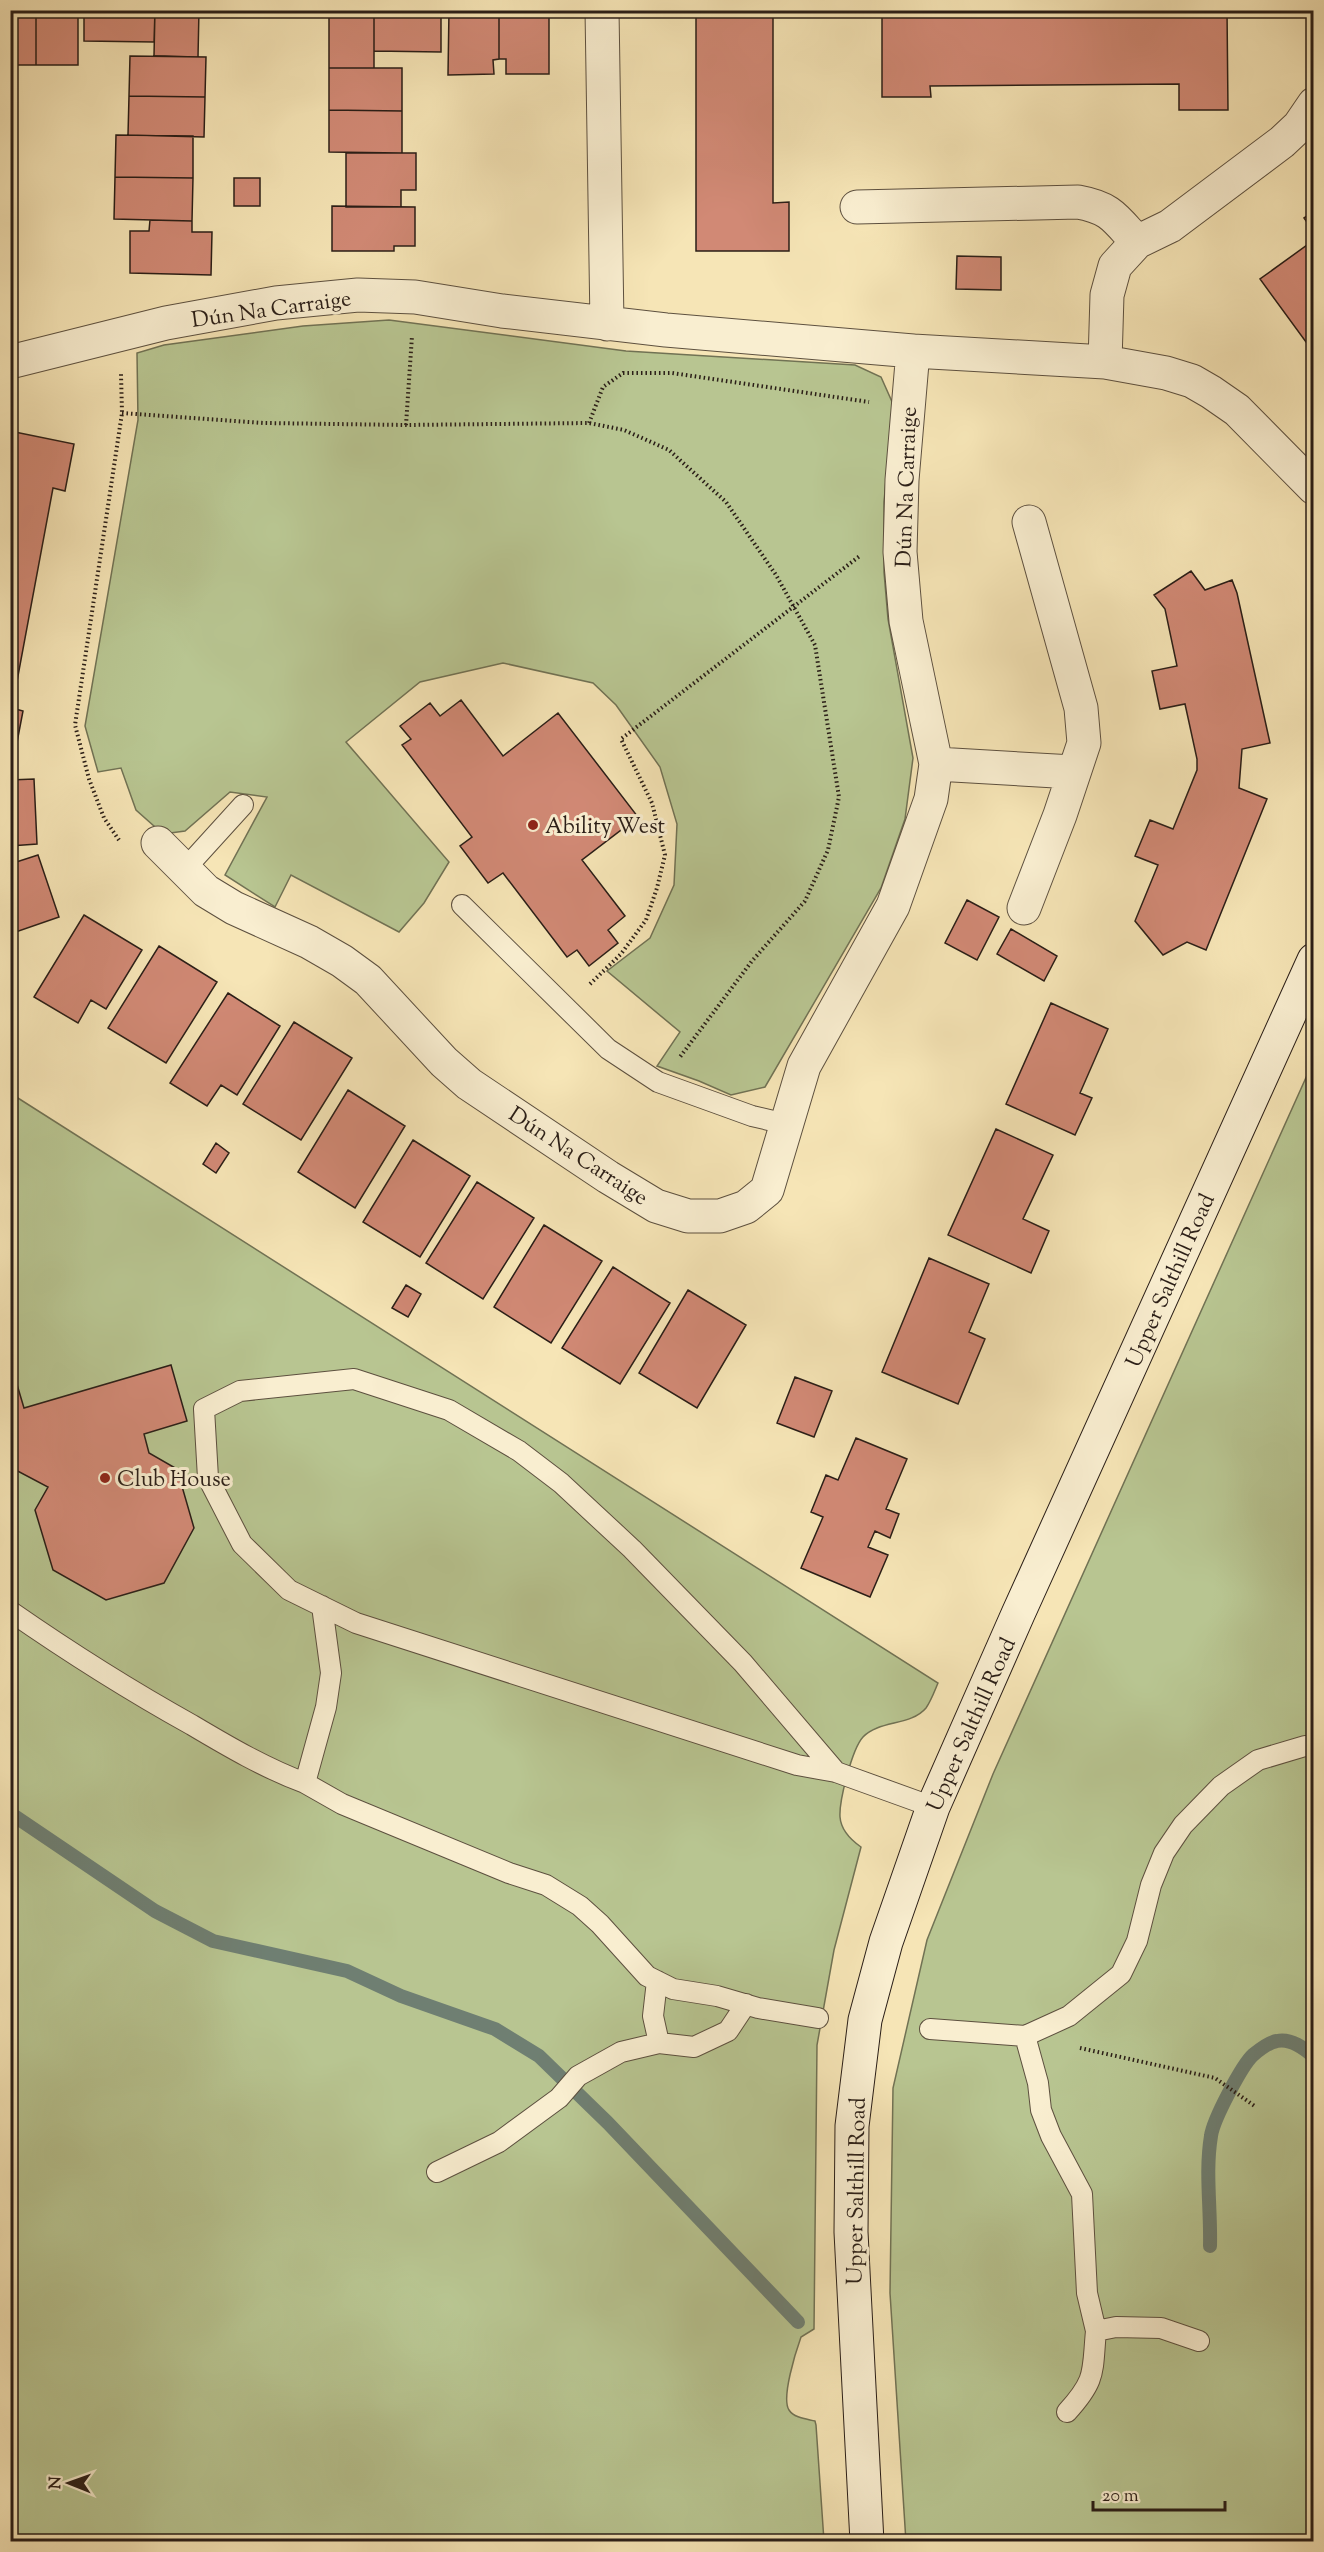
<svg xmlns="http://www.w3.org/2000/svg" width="1324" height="2552" viewBox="0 0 1324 2552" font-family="'Sorts Mill Goudy',serif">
	<rect width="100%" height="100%" fill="#f6e5b6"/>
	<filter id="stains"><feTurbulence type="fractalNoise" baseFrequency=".00333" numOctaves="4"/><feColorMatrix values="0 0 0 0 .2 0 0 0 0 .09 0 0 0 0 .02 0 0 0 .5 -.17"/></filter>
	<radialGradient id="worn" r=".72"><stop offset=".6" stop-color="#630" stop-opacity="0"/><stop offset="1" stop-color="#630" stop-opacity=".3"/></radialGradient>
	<!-- green -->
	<path fill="#b8c591" stroke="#717254" stroke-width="1.5" d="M389 320 626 351 855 365 881 377 893 404 884 502V572L888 619 913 758 905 819 881 888 765 1087 731 1095 699 1081 657 1066 680 1032 607 971 650 938 674 885 677 824 660 767 616 705 593 683 503 663 420 682 346 742 449 862 424 903 399 932 291 875 275 907 225 875 267 797 230 792 185 831 163 834 136 810 121 768 98 772 85 726 138 420 137 353 164 345 303 326Z
		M1313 1062V2541L906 2542 890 2293 893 2088 927 1940 993 1774Z
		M10 1093 938 1683C935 1690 931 1701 926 1708 911 1726 879 1720 863 1737 852 1749 839 1801 840 1817 841 1830 851 1840 861 1847L834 1950 817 2045 814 2329 801 2337C796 2351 781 2398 789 2410 794 2418 807 2419 815 2421L816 2425 824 2541H11Z"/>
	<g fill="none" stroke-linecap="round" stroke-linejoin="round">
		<!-- stream -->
		<path stroke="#6f7f72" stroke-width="14" d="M10 1813 155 1911 213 1941 347 1971 401 1996 495 2029 539 2056 608 2123 798 2322
			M1210 2246C1211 2209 1205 2172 1211 2136 1213 2120 1242 2065 1253 2055 1259 2050 1270 2042 1277 2041 1291 2038 1304 2048 1314 2057"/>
	</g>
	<!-- building -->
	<path fill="#d18975" stroke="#2a1e17" stroke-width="1.5" d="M10 10H36V65H10Z
		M36 10H78V65H36Z
		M84 10H155L154 42 84 41Z
		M155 10H199L198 57 154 56Z
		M329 10H374V68H329Z
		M374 10H441V52L374 51Z
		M449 10H499V59L493 60 494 74 448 75Z
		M499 10H549V74H506V59H499Z
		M696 10H773V203L789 202V251H696Z
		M882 10H1227L1228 110H1179V84L930 86 931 97H882Z
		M130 56 206 57 205 97 129 96Z
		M329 68H402V111L329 110Z
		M129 96 205 97 204 137 128 135Z
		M329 110 402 111V153L329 152Z
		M116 135 193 136V178L115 177Z
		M346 153H416V190H401V207H346Z
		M115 177 193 178 192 221 114 219Z
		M234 178H260V206H234Z
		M332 206 415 207V246H394V251H332Z
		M1314 211V232L1304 218Z
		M150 220 192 221V232H212L211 275 130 273V231H149Z
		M1314 240V336L1306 342 1260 279Z
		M957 256 1001 257V290L956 289Z
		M10 431 74 444 65 491 53 488 12 708 23 711 14 758 10 757Z
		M1191 571 1205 590 1232 580 1237 593 1270 743 1242 749 1239 788 1267 799 1206 950 1187 942 1163 955 1135 921 1158 865 1135 856 1150 820 1173 829 1197 770V759L1185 704 1160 709 1152 671 1177 666 1165 609 1154 595Z
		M461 700 503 756 558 713 638 817 582 860 625 916 608 930 618 943 589 966 577 950 567 957 503 873 488 883 460 846 472 837 402 745 411 739 400 726 430 703 440 716Z
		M34 779 37 844 10 846V780Z
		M38 855 59 917 10 934V864Z
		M967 900 999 917 977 960 945 943Z
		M84 915 142 950 106 1009 91 1000 78 1023 34 997Z
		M1011 929 1057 956 1044 981 997 954Z
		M159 946 217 982 166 1063 108 1028Z
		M228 993 280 1026 237 1095 221 1085 207 1106 170 1083Z
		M1051 1003 1108 1029 1080 1093 1092 1098 1075 1135 1006 1104Z
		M294 1022 352 1058 301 1140 243 1104Z
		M348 1090 405 1126 355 1208 298 1172Z
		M996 1129 1053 1155 1023 1219 1049 1231 1031 1273 948 1235Z
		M413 1140 470 1176 420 1257 363 1222Z
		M216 1143 229 1153 216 1173 203 1164Z
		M477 1182 534 1218 483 1299 426 1263Z
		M544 1225 602 1261 551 1343 494 1307Z
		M929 1258 989 1284 969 1332 985 1339 958 1404 882 1372Z
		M613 1267 670 1303 620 1384 562 1348Z
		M406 1285 421 1294 408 1317 392 1308Z
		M688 1290 746 1325 697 1408 639 1373Z
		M10 1361 24 1408 171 1365 187 1421 144 1434 149 1453 177 1469 194 1528 164 1583 106 1600 53 1570 35 1510 48 1487 10 1467Z
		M795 1377 832 1391 814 1437 777 1423Z
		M856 1438 907 1459 886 1509 899 1514 890 1538 875 1531 868 1547 888 1555 870 1597 801 1568 823 1517 811 1512 826 1475 838 1480Z"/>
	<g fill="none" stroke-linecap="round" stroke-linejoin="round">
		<!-- service casing -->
		<g stroke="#5d503f" stroke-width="22">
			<path id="service" d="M184 870 243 805
				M462 905 608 1049 658 1082 752 1116 786 1124
				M322 1606 331 1673 326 1707 305 1783 342 1804 509 1873 546 1885 580 1906 600 1924 647 1976 673 1989 717 1996 758 2008 818 2018
				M10 1611C69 1652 129 1690 192 1725 229 1747 265 1768 305 1783
				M836 1772 743 1663 632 1549 561 1483 519 1451 449 1410 354 1379 240 1391 204 1409 208 1478 242 1544 289 1590 356 1623 797 1765 836 1772 933 1807
				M657 1981 653 2016 659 2043
				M930 2029 1025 2036 1038 2083 1041 2110 1051 2136 1082 2194 1087 2293 1096 2331 1116 2327 1161 2328 1199 2341
				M1025 2036 1069 2016 1121 1974 1137 1941 1151 1885 1164 1853 1183 1825 1221 1786 1258 1760 1305 1746 1314 1747
				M437 2172 499 2142 559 2098 578 2076 621 2052 659 2043 694 2047 728 2031 746 2004
				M1067 2412C1097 2379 1092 2372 1096 2331"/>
		</g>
		<!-- minor casing -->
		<g stroke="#5d503f" stroke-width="35">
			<path id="minor" d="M602 10 607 324
				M857 207 1078 202C1111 208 1115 218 1137 242
				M10 362 166 323 276 303 358 295 415 297 502 311 666 330 913 351 1105 362 1166 373 1192 381 1211 392 1237 410 1314 488
				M1105 362 1107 295 1115 266 1137 242 1170 226 1282 142 1299 126 1314 104
				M936 764 1073 772
				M158 843 206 891 234 908 309 942 342 961 368 980 444 1062 469 1084 608 1177 656 1206 688 1216H720L746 1207 767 1190 804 1066 893 906 931 799 936 764 906 621 900 552 902 480 913 351
				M1024 908 1060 815 1084 743 1081 708 1029 522"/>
		</g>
		<!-- secondary casing -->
		<g stroke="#2a1e17" stroke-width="35">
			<path id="secondary" d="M867 2542 851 2232 852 2126 865 2020 886 1942 933 1807 1018 1614 1314 960"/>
		</g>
		<!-- path -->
		<path stroke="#2a1e17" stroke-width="4" stroke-dasharray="1.5 3" stroke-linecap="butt" d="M122 413 263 423 406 425 589 423 624 430 669 450 726 502 776 575 815 645 839 797 828 850 805 901 752 961 680 1057
			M589 423 603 387 623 373H672L869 402
			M406 425 412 336
			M119 840 104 818 89 779 75 725 122 413 121 374
			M590 984 621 954 646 920 657 888 665 855 652 803 621 739 861 555
			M1080 2048 1215 2078 1256 2107"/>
		<!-- service -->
		<use href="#service" stroke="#f9eed0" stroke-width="20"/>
		<!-- minor -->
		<use href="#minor" stroke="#f9eed0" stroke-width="33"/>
		<!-- secondary -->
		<use href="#secondary" stroke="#f9eed0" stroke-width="33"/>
	</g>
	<!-- markers -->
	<g fill="#8f2418" stroke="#f9eed0" stroke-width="2">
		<circle cx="533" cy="825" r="6"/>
		<circle cx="105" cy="1478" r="6"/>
	</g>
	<g text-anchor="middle" stroke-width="6" stroke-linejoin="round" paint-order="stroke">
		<!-- street labels -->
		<g font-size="22" fill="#2a1e17" stroke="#f9eed0">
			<text transform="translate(271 308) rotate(-8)" y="8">Dún Na Carraige</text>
			<text transform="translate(905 487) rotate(-88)" y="8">Dún Na Carraige</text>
			<text transform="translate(579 1155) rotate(33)" y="8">Dún Na Carraige</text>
			<text transform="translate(1169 1280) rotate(-66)" y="8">Upper Salthill Road</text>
			<text transform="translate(970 1724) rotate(-66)" y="8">Upper Salthill Road</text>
			<text transform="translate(855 2191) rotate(-89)" y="8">Upper Salthill Road</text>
		</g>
		<!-- poi labels -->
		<g font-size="22" fill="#2a1e17" stroke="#f9eed0" text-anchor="start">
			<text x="545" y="833">Ability West</text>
			<text x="117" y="1486">Club House</text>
		</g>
	</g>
	<!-- margin -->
	<rect width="1324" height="2552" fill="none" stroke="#f6e5b6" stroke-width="36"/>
	<rect x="12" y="12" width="1300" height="2528" fill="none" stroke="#2a1e17" stroke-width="3"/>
	<rect x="18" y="18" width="1288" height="2516" fill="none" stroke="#2a1e17" stroke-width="1.5"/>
	<!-- north arrow -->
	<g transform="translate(69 2483) rotate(271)" stroke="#f9eed0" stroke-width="4.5" paint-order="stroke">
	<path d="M0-4.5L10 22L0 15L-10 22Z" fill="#2a1e17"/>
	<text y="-9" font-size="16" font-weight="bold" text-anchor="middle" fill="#2a1e17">N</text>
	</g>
	<!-- scale -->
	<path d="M1093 2501v9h132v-9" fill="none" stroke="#2a1e17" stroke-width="3"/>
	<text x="1102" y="2501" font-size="18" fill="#2a1e17" stroke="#f9eed0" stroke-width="4.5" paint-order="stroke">20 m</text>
	<rect width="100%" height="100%" filter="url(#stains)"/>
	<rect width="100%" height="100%" fill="url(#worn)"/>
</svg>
